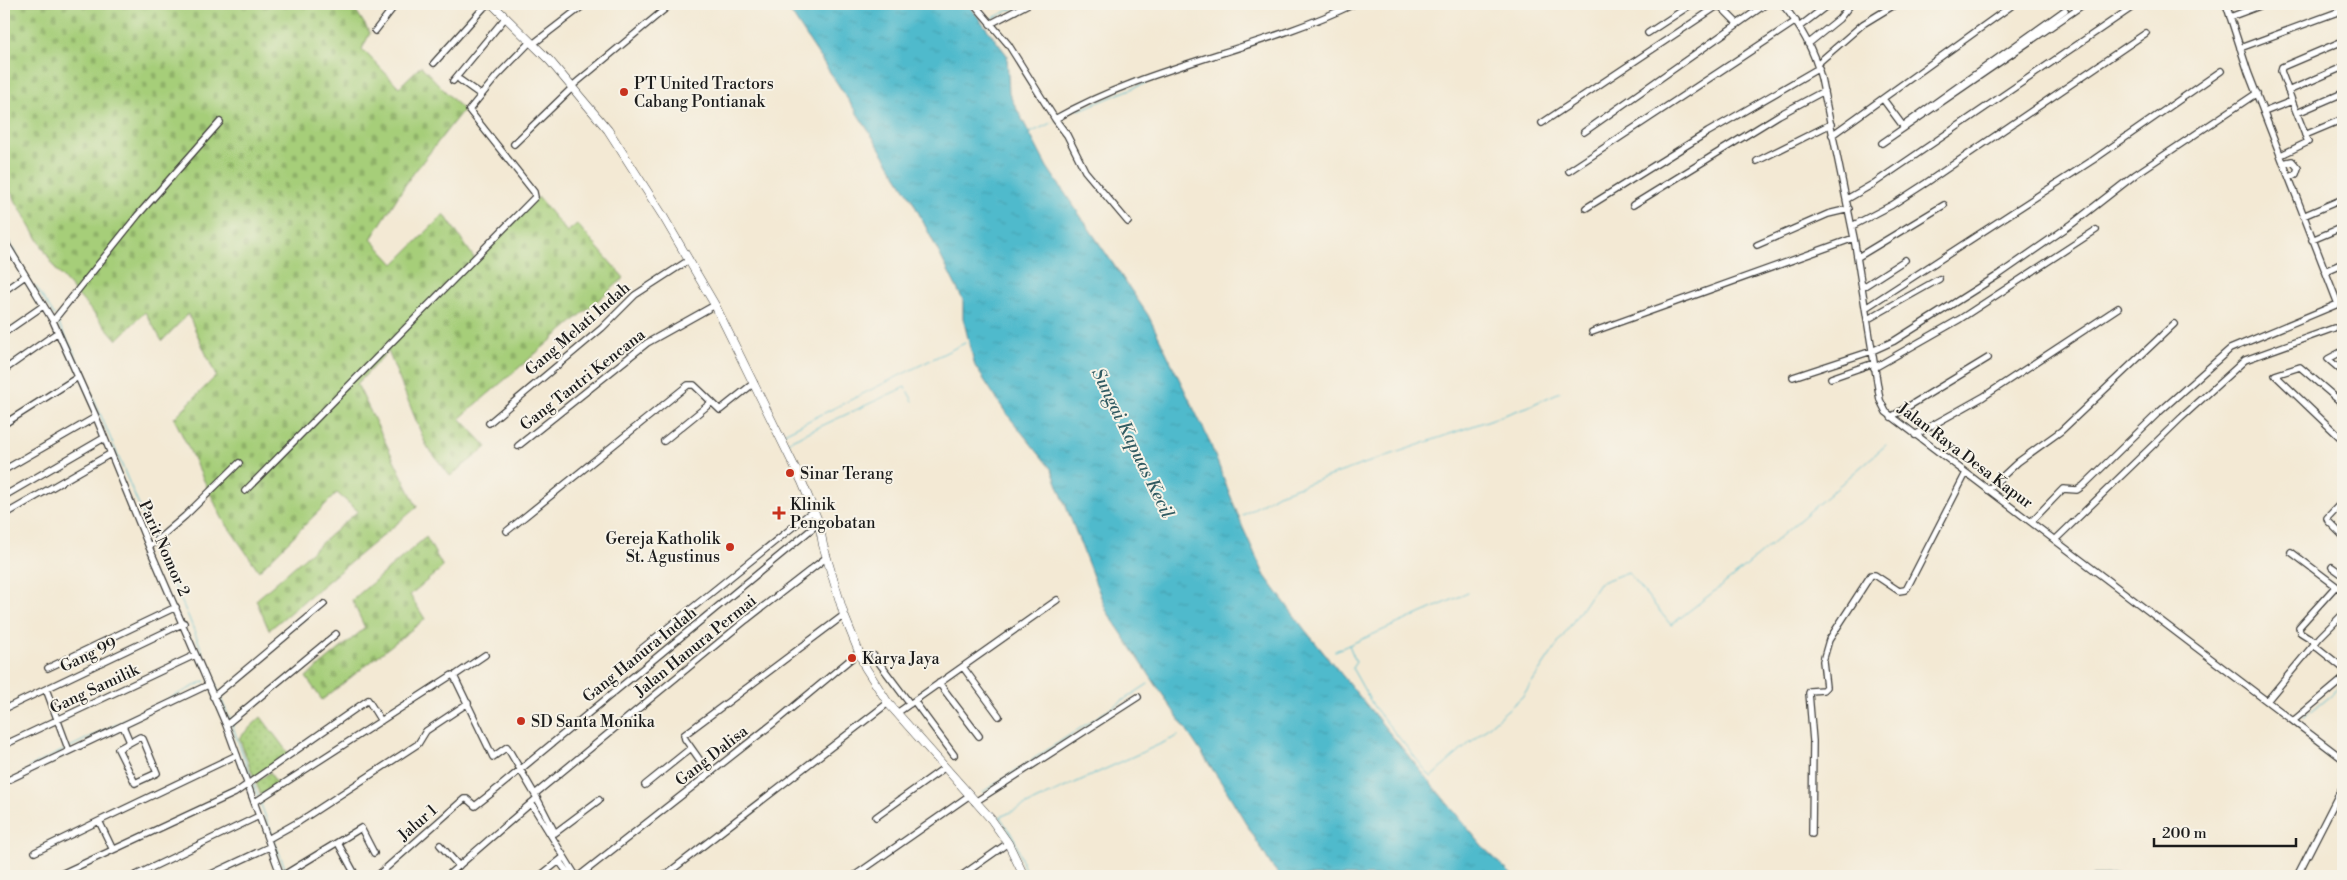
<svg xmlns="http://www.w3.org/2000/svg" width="2347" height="880" viewBox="0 0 2347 880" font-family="'Libre Bodoni',serif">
	<defs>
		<pattern id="grass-dots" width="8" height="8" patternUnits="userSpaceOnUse" patternTransform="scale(1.25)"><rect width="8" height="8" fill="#a6ce79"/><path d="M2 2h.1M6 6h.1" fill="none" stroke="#8eb068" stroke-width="1.8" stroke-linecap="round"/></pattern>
		<pattern id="cemetery-stones" width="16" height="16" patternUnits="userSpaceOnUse" patternTransform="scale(1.25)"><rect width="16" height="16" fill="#a6ce79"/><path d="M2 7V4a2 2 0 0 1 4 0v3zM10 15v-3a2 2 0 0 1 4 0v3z" fill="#8eb068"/></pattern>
		<pattern id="water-ripples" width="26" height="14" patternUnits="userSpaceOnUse" patternTransform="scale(1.25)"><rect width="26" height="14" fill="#50bacc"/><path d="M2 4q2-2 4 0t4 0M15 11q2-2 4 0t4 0" fill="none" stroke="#459faf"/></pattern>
	</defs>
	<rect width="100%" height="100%" fill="#f7f3e8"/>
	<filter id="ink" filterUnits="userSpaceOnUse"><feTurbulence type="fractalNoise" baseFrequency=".02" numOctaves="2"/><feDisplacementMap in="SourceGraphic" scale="10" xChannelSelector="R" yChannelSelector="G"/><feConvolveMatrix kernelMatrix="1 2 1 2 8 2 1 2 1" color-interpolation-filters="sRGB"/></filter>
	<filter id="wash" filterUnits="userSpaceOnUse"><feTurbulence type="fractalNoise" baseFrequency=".0096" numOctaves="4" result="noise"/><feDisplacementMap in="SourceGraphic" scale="20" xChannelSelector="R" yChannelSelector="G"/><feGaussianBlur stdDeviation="1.12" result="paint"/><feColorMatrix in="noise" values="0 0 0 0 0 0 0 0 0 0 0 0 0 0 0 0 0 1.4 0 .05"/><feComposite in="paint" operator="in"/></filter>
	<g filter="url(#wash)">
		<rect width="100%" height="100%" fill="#f3e9d4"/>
		<!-- grass -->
		<path fill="url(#grass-dots)" stroke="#61754a" d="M261 717 289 754 254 778 239 738Z
			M270 772 277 785 261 795 256 783Z"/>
		<!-- cemetery -->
		<path fill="url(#cemetery-stones)" stroke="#61754a" d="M4 4H352L370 33 362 49 399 87 421 66 463 110 409 179 371 239 394 264 444 214 477 262 538 197 567 232 577 224 624 278 460 418 487 447 450 476 426 445 388 351 357 384 417 507 269 630 256 600 358 511 337 493 259 571 222 518 174 418 216 376 188 314 162 341 145 312 117 340 56 270 4 181Z
			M426 537 443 567 410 595 425 619 322 700 306 677 365 628 352 600Z"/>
		<!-- water -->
		<path fill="url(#water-ripples)" stroke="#366b74" d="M785 4H968L1007 55 1009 94 1047 167 1148 315 1208 438 1243 528 1265 576 1305 630 1484 848 1513 876H1280L1271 865 1225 788 1106 610 1052 470 1006 413 975 366 963 318V300L912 200 870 133Z
			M2160 873 2171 876H2092Z"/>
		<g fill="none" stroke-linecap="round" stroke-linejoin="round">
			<!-- stream -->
			<path stroke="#50bacc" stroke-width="1" d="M991 19 1020 5
				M1079 110 1173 72
				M1030 133 1053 122
				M4 232 21 263
				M36 287 54 315
				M57 321 74 352 153 539
				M782 434 965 343
				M787 442 905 387 913 401
				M789 446 791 451
				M795 458 801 469
				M1243 515 1278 494 1527 407 1560 392
				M156 545 189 618 218 691
				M1349 645 1356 662 1352 668 1374 707 1431 777 1522 697 1599 583 1628 572 1671 625 1743 569 1886 445
				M1335 651 1468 593
				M219 695 230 719
				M2303 718 2343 685
				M231 722 252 780
				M70 747 205 681
				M29 767 66 749
				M253 783 258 796
				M983 792 1148 684
				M260 802 272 834
				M274 840 286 871
				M1025 870 1015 840 1000 817 1178 736"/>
		</g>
	</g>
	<g filter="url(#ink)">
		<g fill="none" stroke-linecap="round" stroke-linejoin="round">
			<!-- minor casing -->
			<g stroke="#3c3b38" stroke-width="8">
				<path id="minor" d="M618 4 623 5 629 4
					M974 4 1008 44 1055 119C1147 66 1259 50 1354 4
					M1782 4C1800 25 1814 51 1821 78L1854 238 1880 400 1886 412 2343 759
					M2230 17 2265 4
					M990 24 1028 4
					M1799 27 1829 4
					M375 31 396 4
					M1648 33 1692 4
					M533 44 585 4
					M1808 44 1839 19 1851 4
					M2240 48 2343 10
					M434 63 487 4
					M1817 64 1863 24 1896 4
					M460 80 481 95
					M453 81 506 17
					M571 87 671 4
					M2288 91 2343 67
					M1883 99 1903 126 2065 10
					M2292 101 2281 71 2282 67 2343 41
					M2264 112 2292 101 2308 142 2281 155
					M2297 113 2343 93
					M1055 119 1067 135 1085 171 1128 222
					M1542 123 1719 5 1738 24
					M1584 132 1766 4
					M1832 135 2014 4
					M2305 135 2343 119
					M1882 143 2084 4
					M514 144 572 88
					M1757 161 1831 124
					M2283 163 2292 161 2298 168 2296 174 2289 178
					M1569 171 1796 21
					M1847 199 1873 184 2137 4
					M1633 205 1779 115 1824 91
					M1586 208 1708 132 1819 68
					M2303 216 2343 199
					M1852 226 1892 205 1926 183 2146 33
					M4 240 53 321 96 417 149 547 226 725 281 876
					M2312 240 2343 227
					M1757 245 1828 214 1849 209
					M1858 257 1944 205
					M2325 271 2343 263
					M1863 287 1905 260
					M4 291 25 276
					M1867 307 2093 160 2221 71
					M1868 319 1939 279
					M53 321 138 215 220 122
					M1592 332 1854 238
					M4 333 43 306
					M2343 351 2328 359 2343 372
					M1874 368 1960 319 2096 230
					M4 370 58 332
					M1793 377 1872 351 1894 341 2000 274 2072 224 2136 174 2257 93
					M1831 378 1874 363
					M2343 404 2300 367 2275 375 2343 440
					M1891 417 1988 358
					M489 423 602 328 635 295 689 260
					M4 424 78 377
					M1915 435 1983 397 2118 308
					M664 441 712 402
					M518 446 647 343 715 305
					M4 470 96 417
					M1988 490 2018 462 2061 431 2174 324
					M245 491 535 197 534 192 469 110 497 76 530 42
					M4 496 104 438
					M2343 501 2327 518 2328 521 2343 536
					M4 515 110 454
					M2031 522 2063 489 2077 490 2083 486 2157 414 2230 349 2338 304 2248 72 2226 4
					M507 531 688 385H694L720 410 754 383
					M2055 540 2181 418 2245 360 2334 328
					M149 547 185 516 239 463
					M2291 552 2336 586 2299 627 2300 632 2316 642
					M2332 567 2343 575
					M2336 586 2343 591
					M2314 645 2343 668
					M640 650 814 510
					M874 656 910 704
					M963 667 999 716
					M48 668 176 607
					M454 676 485 655
					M939 683 979 736
					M46 689 69 751
					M213 697 324 604
					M914 701 954 755
					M2267 701 2320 637 2343 614
					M4 709 184 623
					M897 713 1057 600
					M2293 721 2343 679
					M226 725 336 634
					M123 726 130 742
					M140 737 143 739 157 773 135 783 118 749Z
					M4 745 195 655
					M709 773 685 739 684 735 844 615
					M4 782 208 685
					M645 785 691 748
					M535 794 746 620 827 557
					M255 802 452 675 455 678 493 757 507 747 537 798
					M975 802 1138 697
					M531 803 576 876
					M876 817 944 768
					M99 821 237 755
					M1812 834 1813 741 1809 693 1810 691 1823 690 1826 687 1823 661 1829 640 1871 575H1875L1899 591 1905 590 1907 588 1966 473
					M268 839 300 821 418 744 426 731 468 703
					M338 843 356 876
					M440 845 459 866
					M35 852 99 821 113 850
					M559 861 570 876
					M57 876 235 793 368 700 381 721
					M134 876 259 816
					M207 876 269 847
					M282 876 361 828 374 853
					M377 876 464 799H467L475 806 498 788 819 523
					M447 876 537 798 555 833 599 800
					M540 876 564 857
					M579 876 775 722 858 653
					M664 876 888 703
					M854 876 970 795
					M961 876 1008 843
					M2297 876 2343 786"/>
			</g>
			<!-- major casing -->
			<g stroke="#3c3b38" stroke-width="9">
				<path id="major" d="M492 4 550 61 608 130 663 216 715 305 802 482 819 523 823 545 844 615 865 667 888 703 991 819 1008 843 1024 876"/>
			</g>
			<!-- minor -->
			<use href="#minor" stroke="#fff" stroke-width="5.5"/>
			<!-- major -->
			<use href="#major" stroke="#fff" stroke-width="8"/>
		</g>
	</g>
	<!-- markers -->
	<g fill="#c8321e" stroke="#f7f3e8" stroke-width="2">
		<circle cx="624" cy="92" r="5"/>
		<circle cx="790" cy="473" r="5"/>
		<path d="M776.5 505.5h5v5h5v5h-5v5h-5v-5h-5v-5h5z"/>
		<circle cx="730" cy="547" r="5"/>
		<circle cx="852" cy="658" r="5"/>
		<circle cx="521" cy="721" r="5"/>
	</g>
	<g text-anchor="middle" stroke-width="4" stroke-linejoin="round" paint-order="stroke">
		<!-- poi labels -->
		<g font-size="16" fill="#1c1c1c" stroke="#f7f3e8" text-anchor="start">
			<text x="634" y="89">PT United Tractors<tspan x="634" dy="18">Cabang Pontianak</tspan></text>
			<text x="800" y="479">Sinar Terang</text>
			<text x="790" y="510">Klinik<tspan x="790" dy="18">Pengobatan</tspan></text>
			<text x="720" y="544" text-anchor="end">Gereja Katholik<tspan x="720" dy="18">St. Agustinus</tspan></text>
			<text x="862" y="664">Karya Jaya</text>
			<text x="531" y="727">SD Santa Monika</text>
		</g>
		<!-- street labels -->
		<g font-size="16" fill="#1c1c1c" stroke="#f7f3e8">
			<text transform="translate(577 328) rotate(-41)" y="6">Gang Melati Indah</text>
			<text transform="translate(582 379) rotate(-38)" y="6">Gang Tantri Kencana</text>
			<text transform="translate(1966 455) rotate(37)" y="6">Jalan Raya Desa Kapur</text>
			<text transform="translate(165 548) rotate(66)" y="6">Parit Nomor 2</text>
			<text transform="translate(695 645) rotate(-39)" y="6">Jalan Hanura Permai</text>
			<text transform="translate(88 654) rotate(-25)" y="6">Gang 99</text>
			<text transform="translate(639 654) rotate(-39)" y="6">Gang Hanura Indah</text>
			<text transform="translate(94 688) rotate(-25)" y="6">Gang Samilik</text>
			<text transform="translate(711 755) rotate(-38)" y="6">Gang Dalisa</text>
			<text transform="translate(417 822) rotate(-41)" y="6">Jalur 1</text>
		</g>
		<!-- water labels -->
		<g font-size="18" font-style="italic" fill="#315b62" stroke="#f7f3e8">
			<text transform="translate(1133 443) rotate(64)" y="6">Sungai Kapuas Kecil</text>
		</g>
	</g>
	<!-- margin -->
	<rect width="2347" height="880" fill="none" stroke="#f7f3e8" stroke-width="20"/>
	<!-- scale -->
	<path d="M2154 838v8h142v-8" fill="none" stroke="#1c1c1c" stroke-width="2.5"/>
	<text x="2162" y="838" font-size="15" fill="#1c1c1c" stroke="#f7f3e8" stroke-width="4" paint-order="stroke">200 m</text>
</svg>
